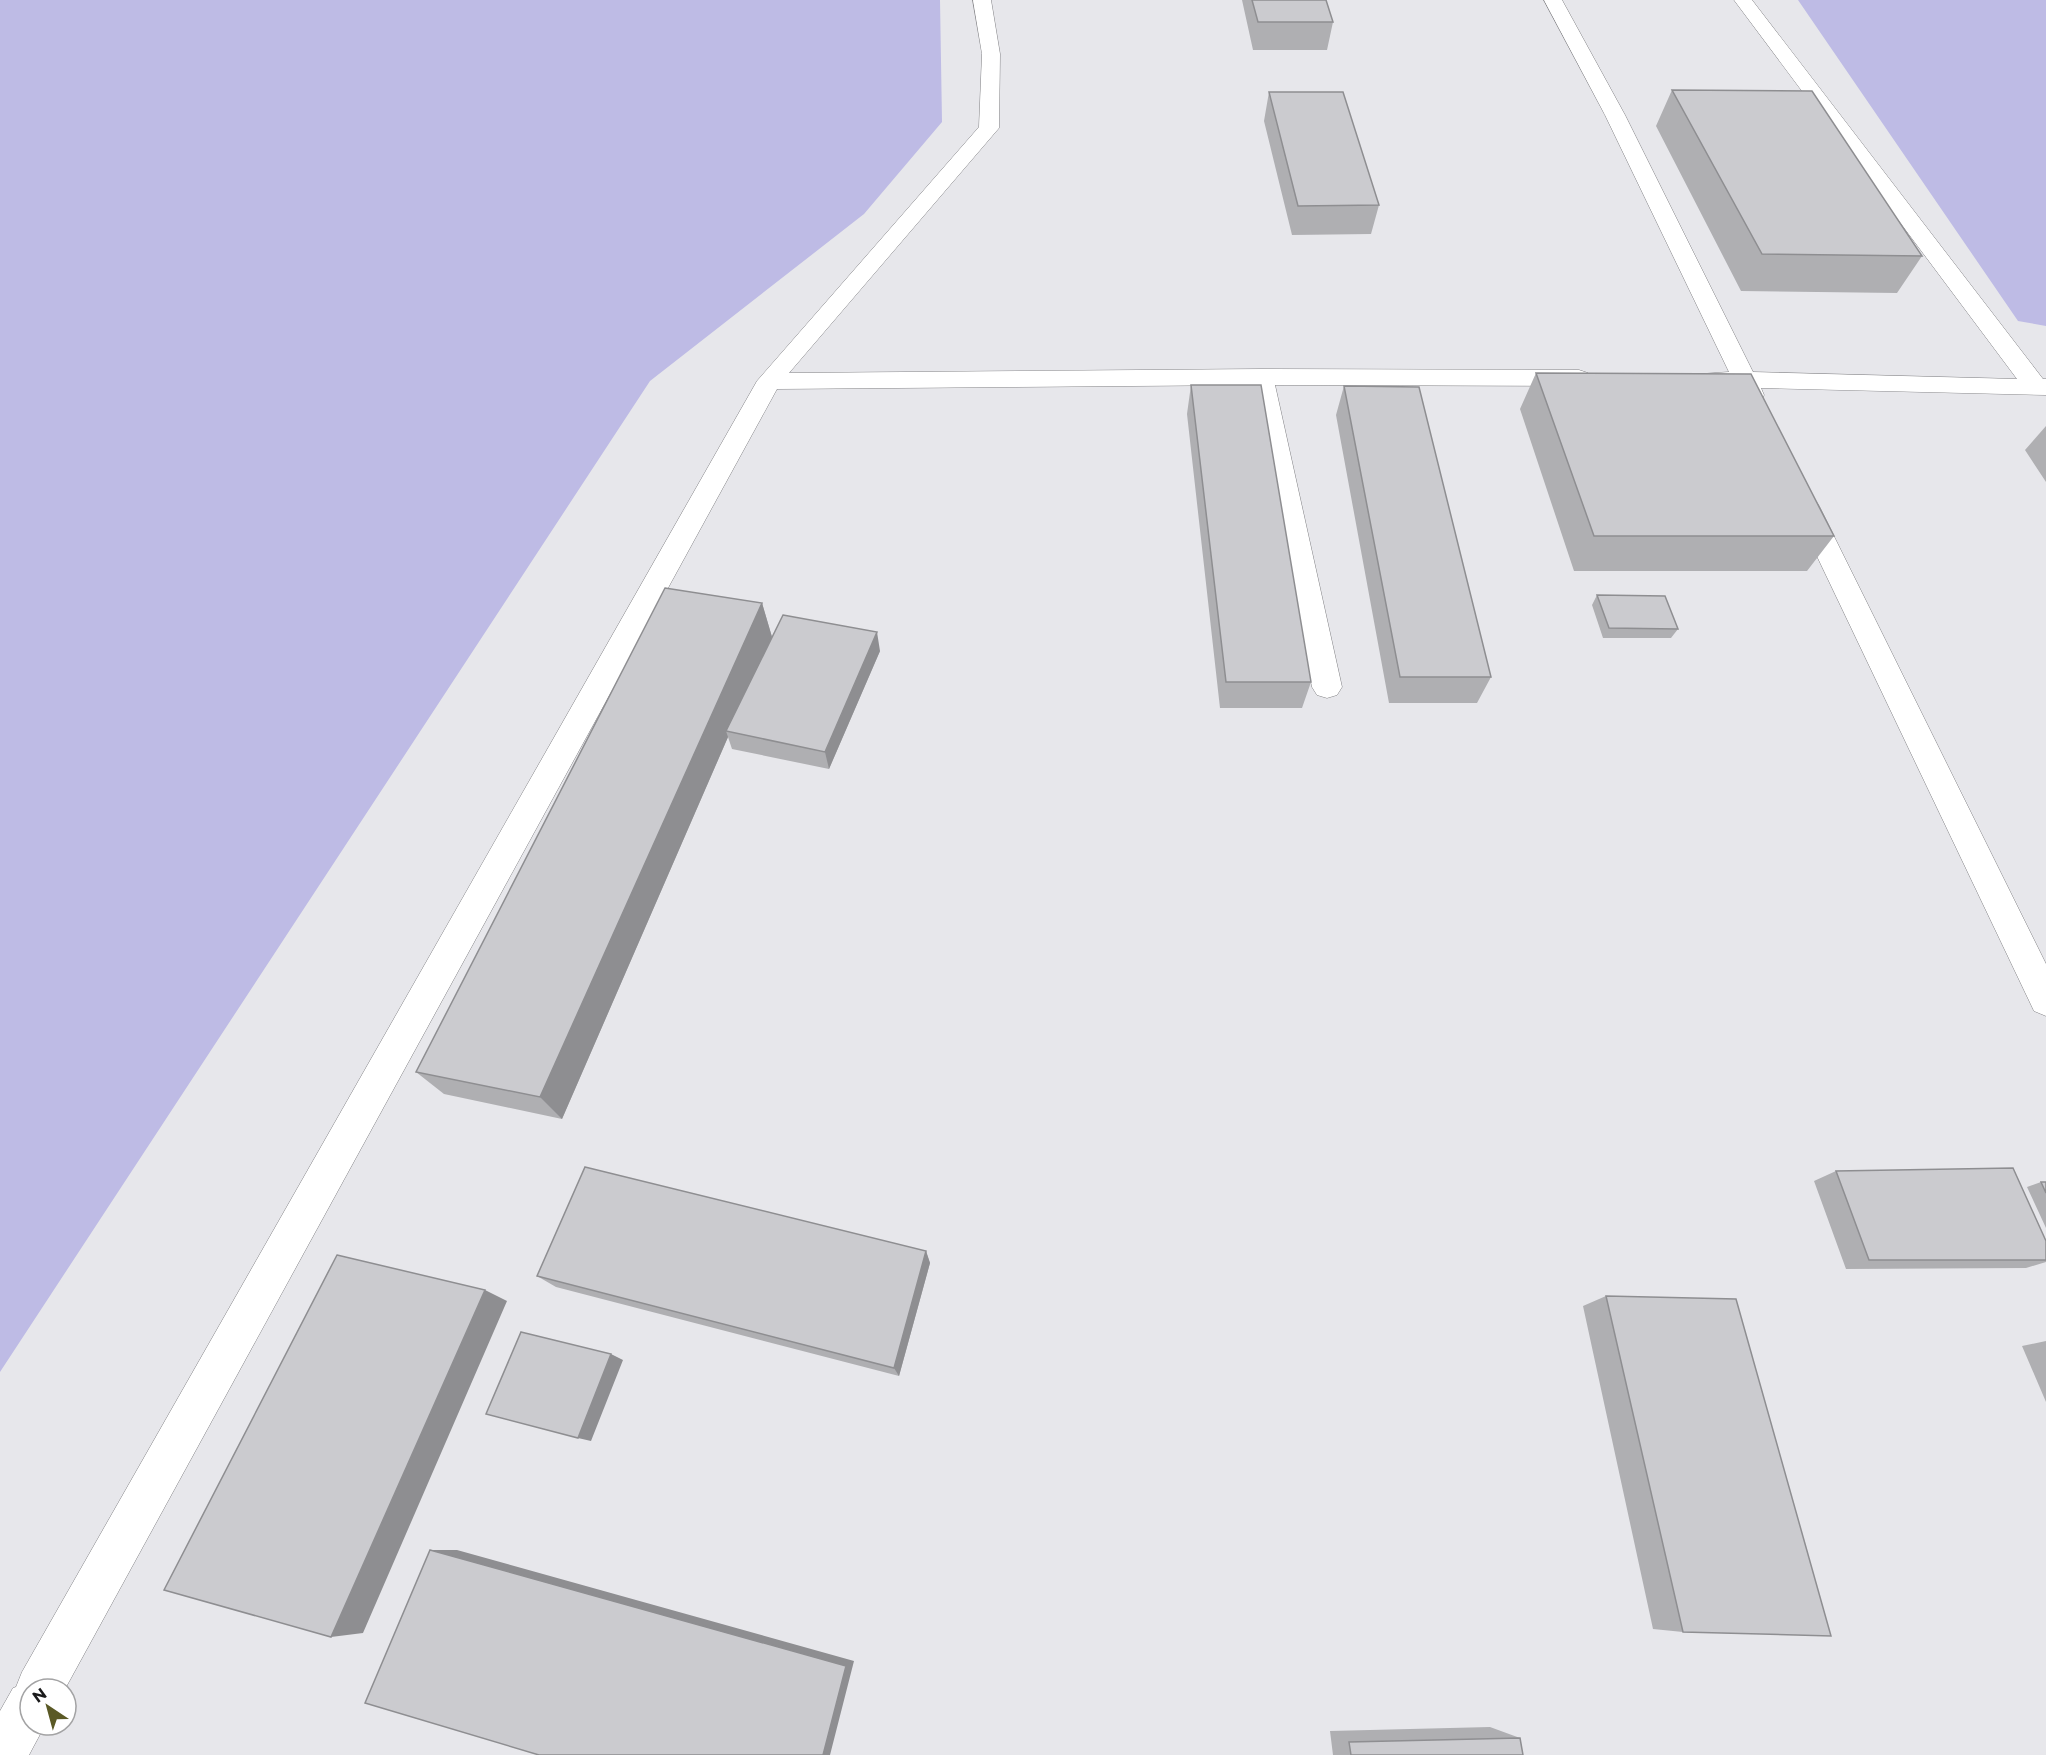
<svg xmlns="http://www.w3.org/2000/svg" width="2046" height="1755" viewBox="0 0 2046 1755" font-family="Montserrat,sans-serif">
	<rect width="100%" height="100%" fill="#e7e7eb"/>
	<!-- green -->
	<path fill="#bebbe5" d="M0 0H940L942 122 864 214 650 381 0 1372Z
		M1798 0H2046V326L2018 321Z"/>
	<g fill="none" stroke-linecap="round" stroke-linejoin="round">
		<!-- service casing -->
		<g stroke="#818184" stroke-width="1">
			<path id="service" d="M973 0H991L1000 54 999 128 789 373 1261 369 1579 370 1588 373 1591 378 1588 383 1579 386 1275 385 1342 687 1337 695 1327 698 1317 695 1312 687 1250 385 777 389 65 1689H30V1725H45L29 1755H0V1711L13 1688 16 1687 22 1672 757 381 979 127 982 54Z
				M1544 0H1562L1625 115 1753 372 2017 379 1734 0H1752L2043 379H2046V395L1761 388 1764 395 1761 401 1752 403 1743 401 1736 387 1700 384 1697 379 1700 374 1729 372 1605 115Z
				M1806 497 1815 500 1819 506 2046 964V1016L2034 1011 1793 506 1797 500Z"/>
		</g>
		<!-- service -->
		<use href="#service" fill="#fff" fill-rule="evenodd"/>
	</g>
	<!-- wall -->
	<path fill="#afafb2" d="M1242 0H1326L1333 22 1327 50H1253Z
		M1672 90 1922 256 1897 293 1741 291 1656 126Z
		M1269 92 1379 205 1371 234 1292 235 1264 121Z
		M1536 373 1834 536 1807 571H1574L1520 409Z
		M1191 385 1311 682 1302 708H1220L1187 414Z
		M1344 386 1491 677 1477 703H1389L1336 415Z
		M2046 426V482L2025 450Z
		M1597 595 1678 629 1671 638H1603L1592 605Z
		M762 603 772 637 766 649 880 651 829 769 732 749 728 737 562 1119 444 1094 416 1072Z
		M1836 1171 2046 1241V1262L2026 1268 1846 1269 1814 1181Z
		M2041 1182H2046V1228L2027 1187Z
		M926 1251 930 1263 899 1376 556 1287 537 1276Z
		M1606 1296 1683 1632 1653 1629 1583 1306Z
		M2046 1341V1402L2022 1346Z
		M1490 1727 1520 1738 1523 1755H1333L1330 1731Z"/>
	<!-- shaded-wall -->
	<path fill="#8e8e91" d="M762 603 772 637 730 732 726 731 728 737 562 1119 540 1097Z
		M877 632 880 651 829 769 825 752Z
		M926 1251 930 1263 899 1376 894 1368Z
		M485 1290 507 1301 363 1633 331 1637Z
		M611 1354 623 1360 591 1441 578 1438Z
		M430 1550H457L854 1661 830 1755H823Z"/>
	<!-- building -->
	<path fill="#cbcbcf" stroke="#8e8e91" stroke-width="1.5" d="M1252 0H1326L1333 22H1258Z
		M1672 90 1812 91 1922 256 1762 254Z
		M1269 92H1343L1379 205 1298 206Z
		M1536 373 1751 374 1834 536H1594Z
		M1191 385H1261L1311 682H1226Z
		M1344 386 1419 387 1491 677H1400Z
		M665 588 762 603 540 1097 416 1072Z
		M1597 595 1665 596 1678 629 1609 628Z
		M783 615 877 632 825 752 726 731Z
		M585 1167 926 1251 894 1368 537 1276Z
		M2013 1168 2046 1241V1260H1869L1836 1171Z
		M2041 1182H2046V1193Z
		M337 1255 485 1290 331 1637 164 1590Z
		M1606 1296 1736 1299 1831 1636 1683 1632Z
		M521 1332 611 1354 578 1438 486 1414Z
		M430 1550 846 1666 823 1755H539L365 1703Z
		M1520 1738 1523 1755H1351L1349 1742Z"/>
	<!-- north arrow -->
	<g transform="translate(48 1707) rotate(324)"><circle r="28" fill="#ffffff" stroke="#a3a3a4" stroke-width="1.5"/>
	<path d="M0-4.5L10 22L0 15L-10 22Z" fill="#5a5925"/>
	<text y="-9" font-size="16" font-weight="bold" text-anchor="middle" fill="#1a1a1b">N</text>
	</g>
</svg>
